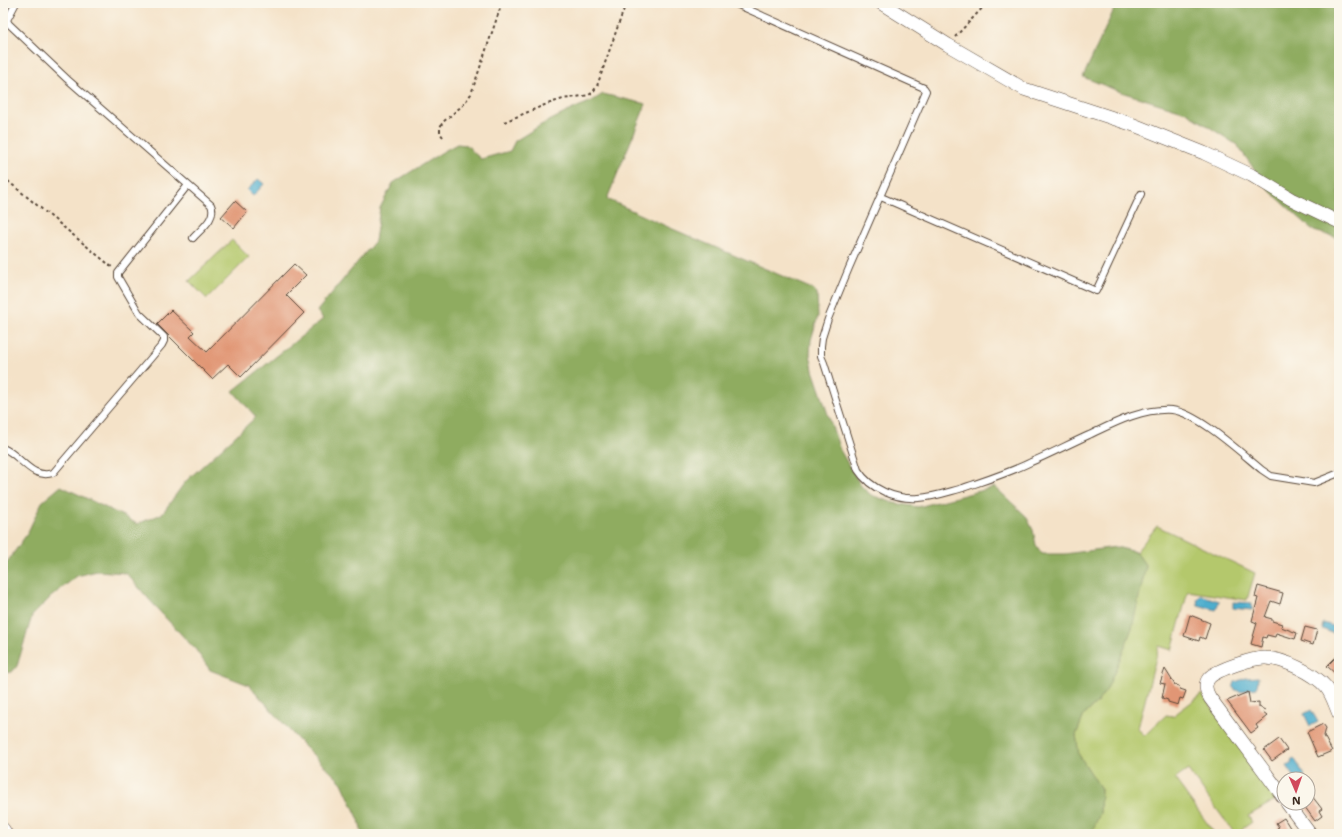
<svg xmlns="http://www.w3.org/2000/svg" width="1342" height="837" viewBox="0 0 1342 837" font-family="'Shantell Sans',sans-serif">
	<rect width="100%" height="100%" fill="#fbf7ec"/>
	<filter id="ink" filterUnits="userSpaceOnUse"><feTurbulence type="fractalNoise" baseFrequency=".025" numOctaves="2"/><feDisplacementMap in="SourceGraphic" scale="8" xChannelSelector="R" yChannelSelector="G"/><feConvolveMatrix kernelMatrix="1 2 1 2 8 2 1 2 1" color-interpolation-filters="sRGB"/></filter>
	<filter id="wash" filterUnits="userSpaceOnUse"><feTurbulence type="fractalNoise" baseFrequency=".012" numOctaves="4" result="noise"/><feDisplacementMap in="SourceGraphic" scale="16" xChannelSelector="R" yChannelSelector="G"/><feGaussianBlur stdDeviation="0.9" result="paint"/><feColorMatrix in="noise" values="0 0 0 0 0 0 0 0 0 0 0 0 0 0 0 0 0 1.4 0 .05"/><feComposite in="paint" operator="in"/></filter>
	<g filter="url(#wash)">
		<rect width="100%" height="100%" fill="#f4e2c8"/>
		<!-- green -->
		<path fill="#b4c86c" stroke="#787945" d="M232 240 249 257 207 299 189 281Z
			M1157 526 1255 573 1247 600 1188 591 1172 650 1159 646 1138 728 1144 736 1166 715 1173 716 1202 694 1279 798 1248 816 1252 822 1235 834 1188 770 1175 779 1215 834H1091L1100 813 1101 789 1079 755 1076 735 1084 715 1096 704 1146 566 1136 552Z"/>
		<!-- forest -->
		<path fill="#8fac60" stroke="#656b3f" d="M1117 3H1339V238L1314 231 1270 191 1237 145 1186 112 1121 92 1083 77Z
			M603 94 646 104 607 199 668 227 810 288 817 293 818 316 811 340 810 354 813 370 840 450 861 486 871 495 894 503 918 507 995 487 1026 516 1033 530 1036 545 1042 554H1065L1116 547 1136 552 1146 566 1132 628 1123 652 1107 689 1096 704 1084 715 1076 735 1079 755 1101 789 1100 813 1091 834H362L359 820 342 783 301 743 249 685 210 670 196 650 161 613 126 573 97 571 77 576 52 596 32 616 17 666 12 672 3 673V568L27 534 42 502 61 486 125 517 137 524 162 514 185 482 256 417 233 391 323 319 317 311 375 241 380 208 393 183 444 151 457 144 467 145 473 152 481 159 510 151 515 141 541 125 575 108 592 101Z"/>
		<!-- water -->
		<path fill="#4eadcd" stroke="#446c76" d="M258 179 264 184 253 196 247 190Z
			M1201 595 1219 601 1216 610 1198 605 1197 599Z
			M1233 602 1252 603V610L1233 608Z
			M1323 623 1336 627 1335 634 1322 629Z
			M1258 677 1257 688 1248 689 1240 692 1236 690 1233 688 1235 682 1246 678Z
			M1311 710 1318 722 1310 726 1304 714Z
			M1294 758 1305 776 1300 779H1296L1287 766 1292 763 1291 760Z"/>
		<g id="blocks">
			<!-- building -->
			<path fill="#e19675" d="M235 201 247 212 234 228 221 217Z
				M294 264 306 275 286 295 304 313 241 377 228 364 212 379 157 324 171 310 194 332 190 336 207 352Z
				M1258 586 1283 593 1280 604 1271 601 1265 617 1272 619V621L1282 624 1281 627 1297 633 1295 639 1276 633 1275 637 1267 635 1266 638 1263 637 1261 647 1251 644 1257 623 1252 621 1258 598 1255 597Z
				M1190 615 1210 623 1205 639 1200 637 1199 641 1184 636Z
				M1305 627 1317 630 1313 645 1301 641Z
				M1339 654V677L1327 666Z
				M1165 669 1175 685 1179 686 1180 689 1186 691 1183 699 1180 698 1178 705 1168 702V700L1162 698 1165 684 1160 683Z
				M1248 692 1250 703 1259 702V707L1265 710 1263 713 1267 716 1256 725 1258 728 1251 733 1227 701Z
				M1323 724 1326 728 1324 736 1332 751 1318 757 1307 732Z
				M1279 739 1287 750 1272 761 1264 750Z
				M1308 791 1322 809 1319 811 1322 816 1315 821 1302 803H1308Z
				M1284 818 1292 831 1288 834H1281L1277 828 1279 827 1276 823Z"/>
		</g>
	</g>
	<g filter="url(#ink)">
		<use href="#blocks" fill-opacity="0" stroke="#574638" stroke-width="1"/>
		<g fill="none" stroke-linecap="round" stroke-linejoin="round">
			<!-- service casing -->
			<g stroke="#574638" stroke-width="8">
				<path id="service" d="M16 3 7 20 9 24 67 79 211 205C217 218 201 229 193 238
					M734 3 924 88 926 91 849 268 828 319 822 338 821 346V356L824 363 858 470C870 489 896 500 919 498 934 497 948 492 963 488 986 480 1009 473 1031 462 1050 454 1069 444 1089 435 1114 423 1142 408 1172 410 1198 413 1241 453 1262 470L1271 476 1314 483 1339 473
					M881 197 1096 291 1141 194
					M3 448C21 455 31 480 53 473L162 345 164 341V337L139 313 118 277V273L188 185"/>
			</g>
			<!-- minor casing -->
			<g stroke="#574638" stroke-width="14">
				<path id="minor" d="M881 3 948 45 1024 89 1134 125 1204 153 1251 175 1291 199 1339 222
					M1284 798 1210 698C1206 692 1204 684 1209 678 1216 670 1255 657 1266 658 1284 659 1314 673 1326 687 1332 694 1335 705 1339 714
					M1287 803 1310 834
					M3 829 6 834"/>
			</g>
			<!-- path -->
			<path stroke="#574638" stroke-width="2" stroke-dasharray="3 3" stroke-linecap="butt" d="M955 37 987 3
				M504 122 547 104 563 99 589 95 593 92 597 86 626 3
				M443 137 440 133V127L443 122 463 105 471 94 502 3
				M3 177 113 268"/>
			<!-- service -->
			<use href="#service" stroke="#fff" stroke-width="6"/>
			<!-- minor -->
			<use href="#minor" stroke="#fff" stroke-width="13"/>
		</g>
	</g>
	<!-- margin -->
	<rect width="1342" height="837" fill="none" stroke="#fbf7ec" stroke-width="16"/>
	<!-- north arrow -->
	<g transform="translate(1296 791) rotate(178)"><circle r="19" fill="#fbf7ec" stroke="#aea59a"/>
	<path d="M0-3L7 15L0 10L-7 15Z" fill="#d1495b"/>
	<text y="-6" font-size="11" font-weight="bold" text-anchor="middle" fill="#3b2a1e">N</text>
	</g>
</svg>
